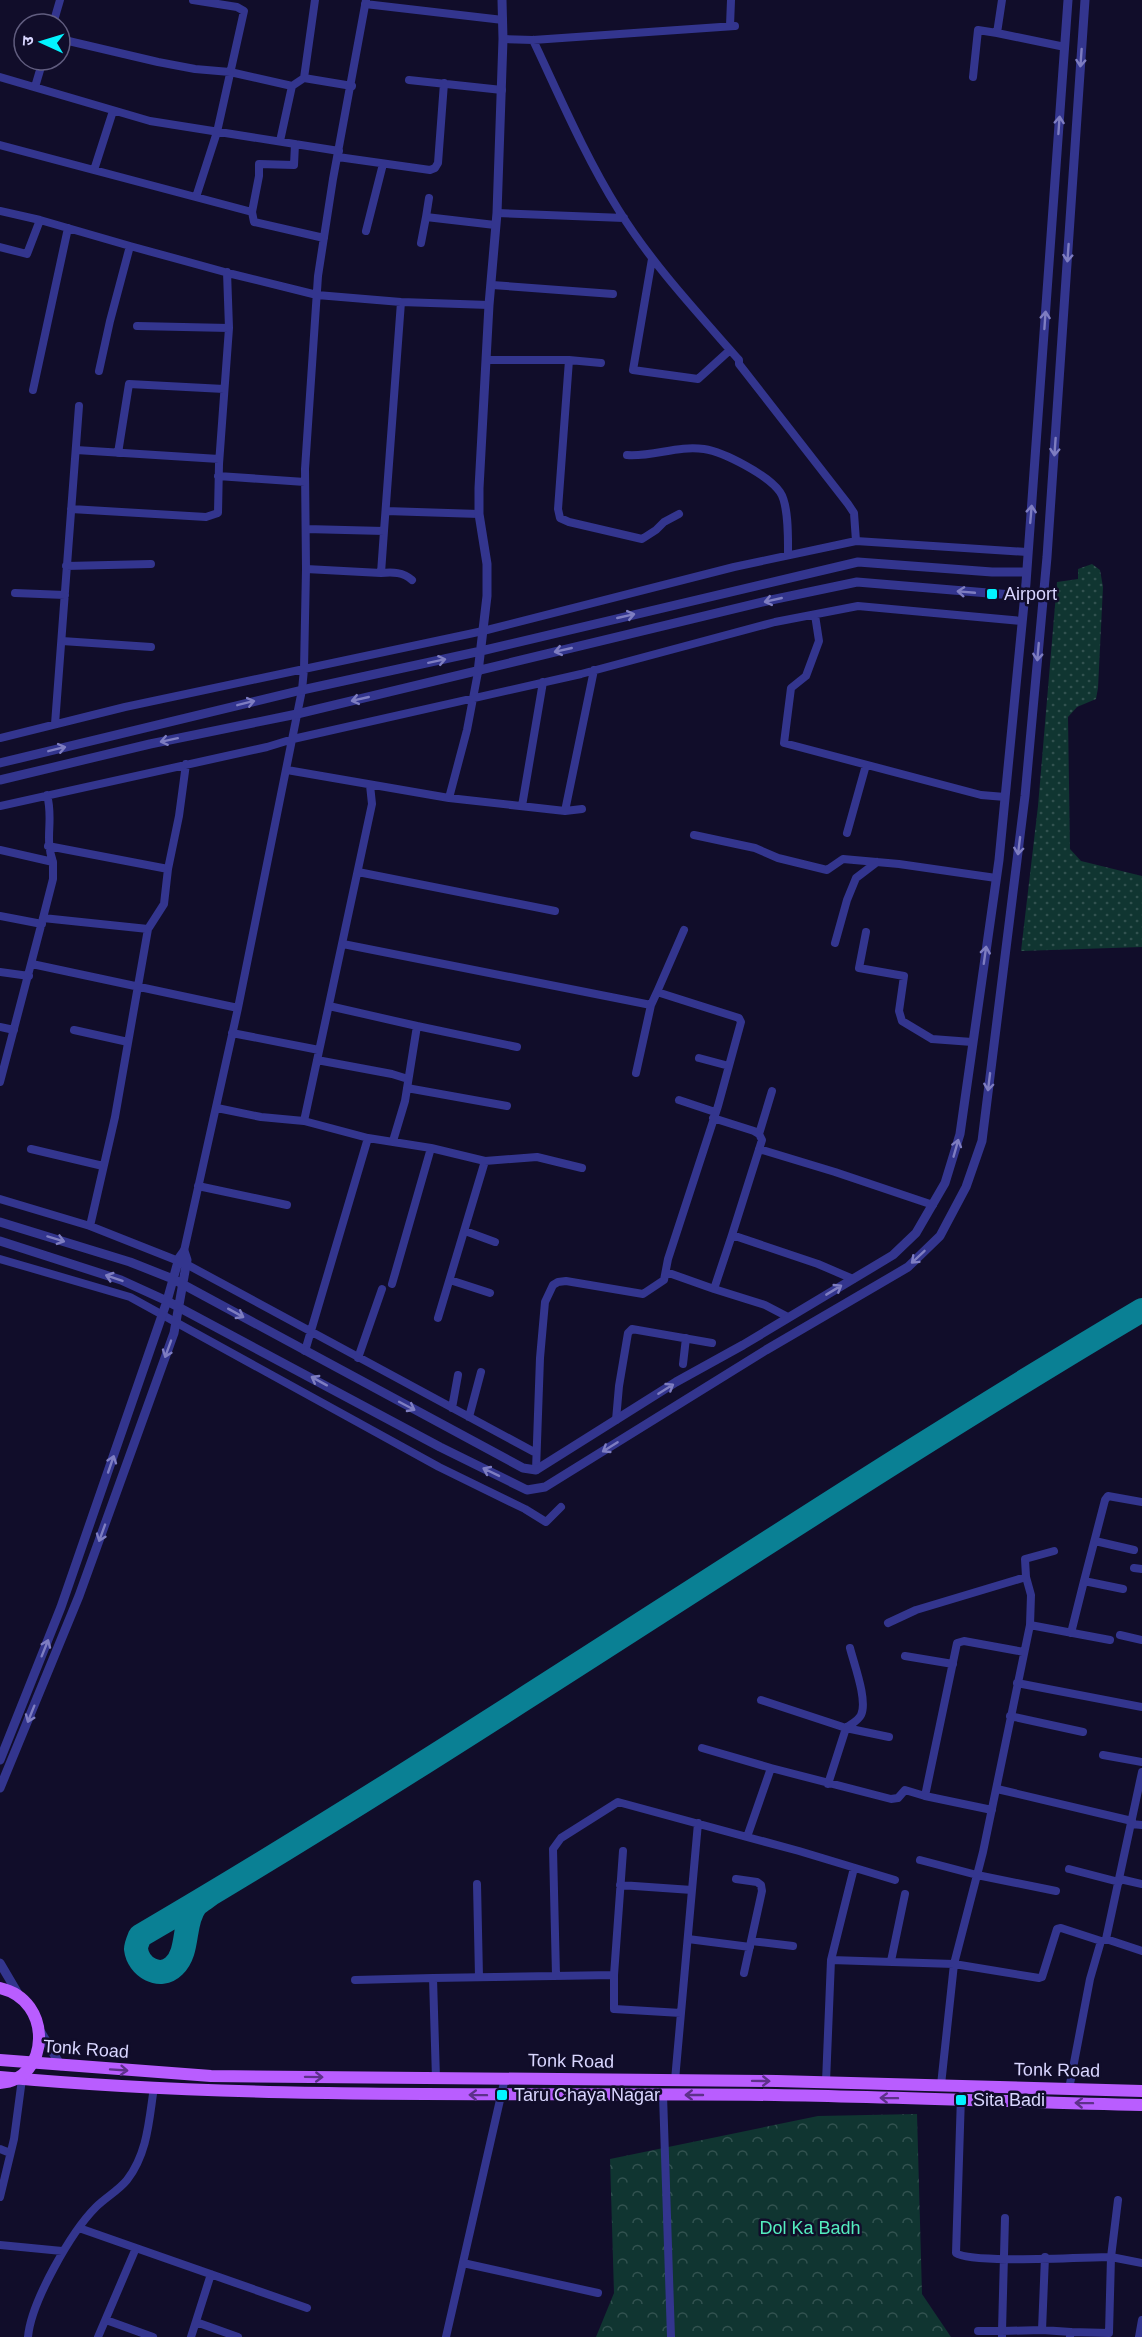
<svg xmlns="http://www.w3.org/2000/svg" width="1142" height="2337" viewBox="0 0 1142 2337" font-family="Arial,'Noto Sans Devanagari',sans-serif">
	<defs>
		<pattern id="forest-crowns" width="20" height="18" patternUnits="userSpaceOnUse" patternTransform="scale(1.5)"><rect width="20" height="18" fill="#103531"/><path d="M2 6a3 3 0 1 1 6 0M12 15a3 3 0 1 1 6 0" fill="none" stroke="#325250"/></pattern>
		<pattern id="garden-dots" width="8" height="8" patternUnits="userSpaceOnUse" patternTransform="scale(1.5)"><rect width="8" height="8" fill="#103531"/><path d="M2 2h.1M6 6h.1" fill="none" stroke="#325250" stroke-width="1.8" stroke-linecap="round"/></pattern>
	</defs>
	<rect width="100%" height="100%" fill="#110d2a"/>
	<!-- forest -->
	<path fill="url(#forest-crowns)" d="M917 2114 922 2294 951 2337H596L614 2293 610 2159 818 2116Z"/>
	<!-- garden -->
	<path fill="url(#garden-dots)" d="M1092 564 1100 570 1103 587 1098 688 1096 699 1077 707 1068 717 1070 849 1081 861 1142 876V947L1021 951 1038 806 1057 582 1078 579V569Z"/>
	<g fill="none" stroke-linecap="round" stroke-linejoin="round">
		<!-- taxiway -->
		<path stroke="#0a8094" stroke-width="24" d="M211 1894C206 1898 200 1901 196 1905 182 1922 190 1951 174 1966 160 1980 138 1967 136 1949 136 1945 138 1941 140 1936 480 1737 803 1511 1142 1310"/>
		<!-- minor -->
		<path stroke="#33358e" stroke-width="8" d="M193 0 237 7 244 11 217 132 196 197
			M1002 0 997 33 1065 47
			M365 4 503 20
			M53 24 60 0
			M730 26 731 0
			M60 39 158 62 195 69 230 72 292 86
			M503 39 533 40 735 26
			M533 40C560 97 585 156 618 209 652 264 696 311 739 360V364L848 504 854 513 856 541
			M0 77 150 121 339 151
			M973 77 978 30 997 33
			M304 78 315 0
			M409 80 502 90
			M35 87 43 60
			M280 141 292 86 304 78 352 86
			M0 145 252 212 254 222 324 238
			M338 157 430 170 435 168 438 163 444 83
			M94 170 113 111
			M429 198 426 217 495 225
			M0 211 40 220 130 246 110 321 99 371
			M252 212 259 176V164L294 165 295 144
			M497 213 624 218
			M366 231 383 164
			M421 243 426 217
			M130 246 232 274 317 295 401 302 489 305
			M0 247 27 254 40 220
			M652 259 633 370 698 379 730 350
			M227 272 229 328
			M492 285 613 294
			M486 360H569L558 509 560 518 569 522 642 539 656 530 664 522 679 514
			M569 360 601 363
			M33 390 68 228
			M76 450 219 459
			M118 453 129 384 224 389
			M627 455C653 457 678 445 704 449 724 452 768 475 780 492 789 505 788 539 788 555
			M218 476 305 482
			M71 509 206 517 218 513 219 464 229 328 137 326
			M386 511 479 514
			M306 529 384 531 401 302
			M66 566 151 564
			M306 569 381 573 384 531
			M381 573C393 572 403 572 412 580
			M15 593 65 595
			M815 615 819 641 806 676 791 688 784 743 981 795 1005 797
			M62 641 151 647
			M55 724 79 406
			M0 738 125 707 483 631 734 567 856 541 1027 552
			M287 770 449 798 565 811 582 809
			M449 798 467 730 478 672
			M0 806 267 747 293 739 581 674 775 622 858 606 1022 621
			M522 806 543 682
			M565 811 594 670
			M847 833 866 765
			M694 835 755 848 778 858 827 870 843 859 899 864 996 878
			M48 846 168 869 164 904 148 929 43 918 53 879V862
			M0 850 53 862C44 837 54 820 47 795
			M168 869 179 816 186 764
			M358 872 555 911
			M0 916 42 924
			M866 932 859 968 904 976 899 1011 902 1021 932 1039 972 1042
			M835 943 847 900 856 878 877 862
			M343 944 651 1005
			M32 964 238 1008
			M0 972 29 976
			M657 992 684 930
			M329 1006 417 1026 405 1101 393 1141
			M417 1026 517 1047
			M0 1027 14 1030
			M74 1030 128 1042
			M232 1033 319 1050
			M699 1058 729 1066
			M317 1060 392 1074 408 1079
			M0 1082 43 918
			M407 1088 507 1106
			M679 1100 715 1112
			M217 1108 261 1117 304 1121 372 804 370 785
			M713 1118 754 1131 759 1134 762 1140 732 1235
			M304 1121 368 1138 305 1351
			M759 1134 772 1091
			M368 1138 431 1148 392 1284
			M431 1148 485 1161 537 1157 582 1168
			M31 1149 103 1166
			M759 1149 835 1172 933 1205
			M198 1186 287 1205
			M0 1199 90 1226 186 1264 536 1453
			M90 1226 115 1117 148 929
			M465 1231 495 1242
			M184 1251 238 1008 302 690 304 669 306 569 305 469 318 276 333 179 366 0
			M0 1259 130 1297 439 1467 525 1509 546 1522 561 1507
			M666 1272 714 1289
			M450 1280 490 1293
			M788 1317 765 1305 714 1289 732 1235 818 1264 853 1279
			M438 1318 485 1161
			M358 1358 382 1289
			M683 1364 686 1338
			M452 1408 458 1375
			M469 1417 481 1372
			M616 1420 619 1386 628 1333 632 1329 712 1343
			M536 1470 540 1358 545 1302 553 1285 558 1282 566 1281 643 1294 664 1280 668 1259 718 1106 741 1022 739 1018 657 992 651 1005 636 1073
			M1095 1541 1134 1550
			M1134 1568 1142 1569
			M1026 1577 1025 1559 1054 1551
			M1084 1581 1105 1500 1108 1496 1142 1502
			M888 1623 916 1610 1026 1577 1031 1595 1030 1625 983 1852 954 1964 1039 1978 1042 1977 1057 1929 1061 1928 1101 1941
			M1030 1625 1110 1640
			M1071 1633 1084 1581 1123 1589
			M1120 1635 1142 1640
			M905 1656 953 1664
			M1017 1683 1142 1707
			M761 1700 846 1728 828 1784
			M1010 1716 1083 1732
			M846 1728C851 1724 858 1721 861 1715 868 1701 854 1664 850 1648
			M846 1728 889 1737
			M702 1748 771 1768 747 1837
			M1103 1755 1142 1762
			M771 1768 891 1799 898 1798 905 1790 925 1796
			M997 1789 1132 1821
			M992 1810 925 1796 957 1643 964 1641 1024 1652
			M1131 1824 1142 1825
			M920 1860 977 1875 1056 1891
			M1069 1869 1119 1882
			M736 1879 757 1882 761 1885 762 1891 744 1973
			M1120 1879 1142 1884
			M477 1884 479 1977
			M620 1885 692 1890
			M688 1939 750 1947
			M1106 1939 1142 1951
			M751 1941 793 1946
			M831 1960 954 1964 941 2085
			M891 1961 905 1894
			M614 1975V2009L681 2013
			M556 1976 553 1849 561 1838 618 1802 799 1851 895 1880
			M433 1978 614 1975 623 1851
			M355 1980 433 1978 436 2079
			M675 2080 698 1823
			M826 2082 831 1960 854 1868
			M1069 2089 1090 1979 1101 1941 1106 1939 1142 1772
			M663 2095 671 2337
			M961 2096 956 2253C971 2264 1085 2257 1111 2257L1118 2200
			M0 2149 10 2153
			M0 2197 14 2139 22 2079
			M79 2228 307 2308
			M0 2245 62 2251
			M463 2263 598 2293
			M106 2320 153 2337
			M196 2322 238 2337
			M1042 2330 1045 2257
			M978 2331H1002L1005 2218
			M1071 2332 1109 2333 1111 2257 1142 2263
			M28 2337C31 2302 71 2232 96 2207 105 2198 119 2190 127 2180 148 2153 149 2119 154 2087
			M98 2337 136 2248
			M191 2337 211 2274
			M446 2337 505 2078
			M1002 2337V2331L1042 2330 1071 2332 1070 2336
			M1139 2337 1142 2320"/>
		<!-- tertiary -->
		<path stroke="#33358e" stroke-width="9" d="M478 672 487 596V564L479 514V488L489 305 497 213 503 39 502 0
			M0 763 302 690 481 651 858 562 992 572H1026
			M0 780 150 744 297 714 771 600 857 582 1024 596
			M0 1222 130 1262 173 1279 523 1468 536 1470 676 1382 743 1345 893 1255 916 1233 945 1183 960 1134 999 860 1026 583 1068 0
			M0 1241 121 1280 167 1301 440 1447 527 1490 545 1487 766 1350 908 1267 940 1236 966 1187 982 1141 1025 796 1047 557 1085 0
			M0 1760 61 1607 167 1301 179 1258 184 1251
			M0 1788 79 1596 174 1333 187 1260 184 1251
			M0 1963 20 1997
			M39 2029 61 2066"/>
		<!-- primary -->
		<path stroke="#b95dff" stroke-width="12" d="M0 2060 211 2076 777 2081 1142 2091
			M0 2077C258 2101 516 2092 775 2095 897 2097 1020 2102 1142 2105"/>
		<!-- primary-bridge -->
		<path stroke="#b95dff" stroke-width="12" d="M0 1988C54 2000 50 2080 0 2083"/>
	</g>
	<!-- one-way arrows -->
	<defs><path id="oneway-shaft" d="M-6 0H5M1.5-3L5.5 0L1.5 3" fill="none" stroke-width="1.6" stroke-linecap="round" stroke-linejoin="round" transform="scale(1.5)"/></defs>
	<g stroke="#7e7dc1">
		<use href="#oneway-shaft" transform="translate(1081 58) rotate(94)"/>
		<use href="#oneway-shaft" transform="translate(1059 125) rotate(-86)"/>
		<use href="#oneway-shaft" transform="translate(1068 253) rotate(94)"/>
		<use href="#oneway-shaft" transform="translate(1045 320) rotate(-86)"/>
		<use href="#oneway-shaft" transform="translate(1055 447) rotate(94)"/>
		<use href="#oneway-shaft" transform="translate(1031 514) rotate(-85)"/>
		<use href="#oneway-shaft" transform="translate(966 592) rotate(-175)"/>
		<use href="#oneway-shaft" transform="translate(773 600) rotate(167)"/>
		<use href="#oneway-shaft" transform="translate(626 616) rotate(-13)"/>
		<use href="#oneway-shaft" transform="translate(563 650) rotate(167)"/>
		<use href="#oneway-shaft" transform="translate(1038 652) rotate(95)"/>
		<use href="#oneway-shaft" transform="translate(437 661) rotate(-12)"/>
		<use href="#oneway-shaft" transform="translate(360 699) rotate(167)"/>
		<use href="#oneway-shaft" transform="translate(246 703) rotate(-14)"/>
		<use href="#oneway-shaft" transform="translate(169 740) rotate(168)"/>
		<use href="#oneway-shaft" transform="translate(57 749) rotate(-14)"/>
		<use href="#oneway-shaft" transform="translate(1019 846) rotate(97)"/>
		<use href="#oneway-shaft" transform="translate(985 955) rotate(-82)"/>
		<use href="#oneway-shaft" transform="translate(989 1082) rotate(97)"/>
		<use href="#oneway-shaft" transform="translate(956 1148) rotate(-74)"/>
		<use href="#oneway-shaft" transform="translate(56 1239) rotate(17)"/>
		<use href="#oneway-shaft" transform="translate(918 1257) rotate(137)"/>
		<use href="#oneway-shaft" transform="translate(114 1278) rotate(-161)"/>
		<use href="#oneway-shaft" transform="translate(834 1290) rotate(-31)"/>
		<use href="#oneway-shaft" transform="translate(236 1313) rotate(29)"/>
		<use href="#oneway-shaft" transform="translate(168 1349) rotate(110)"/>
		<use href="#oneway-shaft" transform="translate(319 1381) rotate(-151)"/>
		<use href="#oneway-shaft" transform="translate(666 1389) rotate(-32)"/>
		<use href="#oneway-shaft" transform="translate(407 1406) rotate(28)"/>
		<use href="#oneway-shaft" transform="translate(610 1447) rotate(148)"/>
		<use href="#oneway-shaft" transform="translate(111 1464) rotate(-71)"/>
		<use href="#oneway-shaft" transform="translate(491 1472) rotate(-154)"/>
		<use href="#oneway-shaft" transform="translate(102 1533) rotate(110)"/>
		<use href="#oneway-shaft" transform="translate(45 1648) rotate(-68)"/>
		<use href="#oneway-shaft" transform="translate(31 1714) rotate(112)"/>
	</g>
	<g stroke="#5d318a">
		<use href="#oneway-shaft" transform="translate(119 2070) rotate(4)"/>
		<use href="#oneway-shaft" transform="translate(314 2077) rotate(1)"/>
		<use href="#oneway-shaft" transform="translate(761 2081) rotate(1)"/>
		<use href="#oneway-shaft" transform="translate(478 2095) rotate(-179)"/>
		<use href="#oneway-shaft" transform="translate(694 2095) rotate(-180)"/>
		<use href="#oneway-shaft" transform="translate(889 2098) rotate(-179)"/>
		<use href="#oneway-shaft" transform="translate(1084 2103) rotate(-179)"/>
	</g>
	<!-- markers -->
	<g fill="#02f4ff" stroke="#110d2a" stroke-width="2">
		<rect x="986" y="588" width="12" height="12" rx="3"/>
		<rect x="496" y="2089" width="12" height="12" rx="3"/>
		<rect x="955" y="2094" width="12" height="12" rx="3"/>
	</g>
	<g text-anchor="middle" stroke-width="5" stroke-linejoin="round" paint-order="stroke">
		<!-- poi labels -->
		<g font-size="18" fill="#d9d6ff" stroke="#110d2a" text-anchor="start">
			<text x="1004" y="600">Airport</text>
			<text x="514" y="2101">Taru Chaya Nagar</text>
			<text x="973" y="2106">Sita Badi</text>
		</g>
		<!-- street labels -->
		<g font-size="18" fill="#d9d6ff" stroke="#110d2a">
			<text transform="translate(86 2049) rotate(4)" y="6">Tonk Road</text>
			<text transform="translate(571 2061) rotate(1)" y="6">Tonk Road</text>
			<text transform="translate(1057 2070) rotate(1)" y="6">Tonk Road</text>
		</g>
		<!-- park labels -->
		<g font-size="18" fill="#54edbe" stroke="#110d2a">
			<text x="810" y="2234">Dol Ka Badh</text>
		</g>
	</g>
	<!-- north arrow -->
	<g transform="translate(42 42) rotate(274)"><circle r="28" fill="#110d2a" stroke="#615d7f" stroke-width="1.5"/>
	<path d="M0-4.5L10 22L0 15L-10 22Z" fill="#02f4ff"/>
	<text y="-9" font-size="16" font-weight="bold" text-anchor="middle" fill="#d9d6ff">उ</text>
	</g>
</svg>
